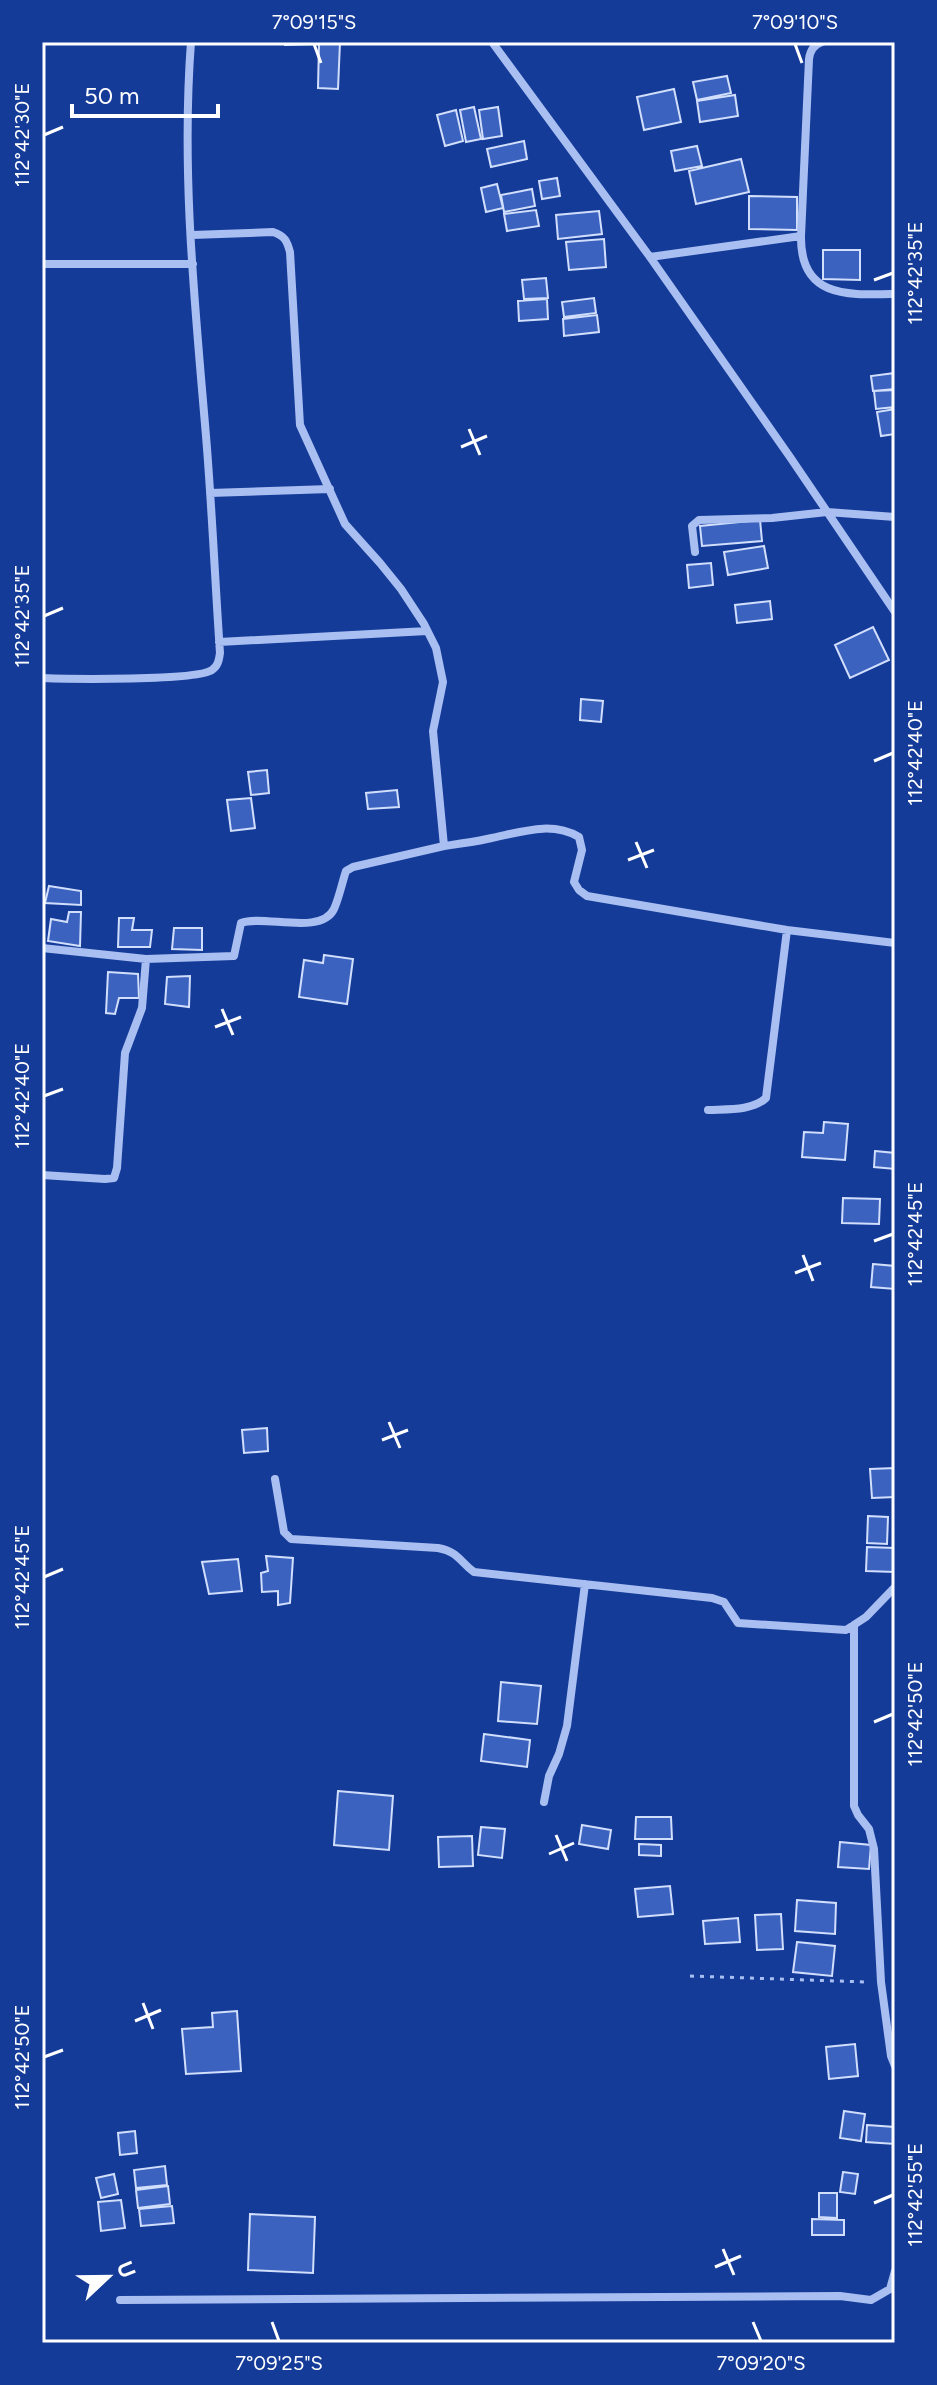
<svg xmlns="http://www.w3.org/2000/svg" width="937" height="2385" viewBox="0 0 937 2385" font-family="Figtree,sans-serif">
	<rect width="100%" height="100%" fill="#153b99"/>
	<!-- building -->
	<path fill="#3a62be" stroke="#d1defc" stroke-width="2" d="M285 42H340L338 89 318 88 319 44 285 45Z
		M727 76 731 93 697 100 693 82Z
		M674 89 681 122 644 130 637 97Z
		M735 95 738 116 700 122 697 101Z
		M474 107 481 139 466 142 460 110Z
		M498 107 502 136 483 139 479 110Z
		M456 110 463 141 445 146 437 115Z
		M524 141 527 159 491 167 487 149Z
		M697 146 702 166 675 171 671 151Z
		M741 159 749 192 696 204 689 171Z
		M557 178 560 196 542 199 539 181Z
		M497 184 503 208 486 212 481 188Z
		M532 189 535 206 504 212 501 195Z
		M749 196 797 197V230L749 229Z
		M536 210 539 226 507 231 504 214Z
		M599 211 602 234 558 239 556 215Z
		M604 239 606 267 569 270 566 242Z
		M823 250H860V280L823 279Z
		M546 278 548 298 524 299 522 280Z
		M594 298 596 313 564 317 562 302Z
		M547 299 548 319 519 321 518 301Z
		M597 315 599 332 564 336 563 319Z
		M895 373V389L873 391 871 376Z
		M895 390V407L876 409 874 391Z
		M895 409V434L881 436 877 412Z
		M760 520 762 541 702 546 700 526Z
		M764 546 768 568 728 575 724 552Z
		M711 563 713 585 689 588 687 565Z
		M770 601 772 619 737 623 735 605Z
		M873 627 889 660 850 678 835 645Z
		M581 699 603 701 601 722 580 720Z
		M267 770 269 793 251 795 248 772Z
		M397 790 399 807 368 809 366 793Z
		M251 798 255 828 231 831 227 800Z
		M49 886 81 891V905L45 903Z
		M69 912H81L80 946 48 941 51 919 67 922Z
		M119 918H134L132 930H152L150 947H118Z
		M174 928H202V950L172 949Z
		M324 955 353 959 347 1004 299 997 304 960 323 963Z
		M108 972 138 974 139 998H119L115 1014 106 1013Z
		M190 976 189 1007 165 1004 167 977Z
		M824 1122 848 1124 845 1160 802 1157 804 1132 823 1133Z
		M875 1151 895 1153V1169L874 1167Z
		M843 1198 880 1199 879 1224 842 1223Z
		M873 1264 895 1266V1289L871 1287Z
		M267 1428 268 1451 244 1453 242 1430Z
		M895 1468V1497L872 1498 870 1469Z
		M868 1516 888 1517 887 1544 867 1543Z
		M867 1547 895 1548V1572L866 1571Z
		M266 1556 293 1558 290 1603 278 1605V1591L262 1592 261 1573 268 1571Z
		M238 1559 242 1591 209 1594 202 1562Z
		M501 1682 541 1686 537 1724 498 1721Z
		M484 1734 530 1740 527 1767 481 1761Z
		M338 1791 393 1796 389 1850 334 1845Z
		M636 1817H671L672 1839H635Z
		M582 1825 611 1830 608 1849 579 1844Z
		M481 1827 505 1829 502 1858 478 1855Z
		M472 1836 473 1866 439 1867 438 1837Z
		M840 1842 871 1845 869 1869 838 1867Z
		M639 1844 661 1845V1856L639 1855Z
		M670 1886 673 1914 638 1917 635 1889Z
		M797 1900 836 1903 835 1934 795 1931Z
		M781 1914 783 1949 757 1950 755 1915Z
		M738 1918 740 1942 705 1944 703 1921Z
		M797 1942 835 1946 832 1976 793 1972Z
		M237 2011 241 2071 186 2074 182 2029 213 2027 212 2013Z
		M855 2044 858 2076 829 2079 826 2047Z
		M844 2111 865 2114 861 2141 840 2138Z
		M867 2125 895 2127V2144L866 2142Z
		M135 2131 137 2153 120 2155 118 2133Z
		M165 2166 167 2185 136 2188 134 2170Z
		M843 2172 858 2174 855 2194 840 2192Z
		M114 2174 118 2194 101 2198 96 2178Z
		M168 2186 170 2204 138 2208 136 2190Z
		M819 2193H837V2218L819 2217Z
		M121 2200 125 2228 101 2231 98 2202Z
		M172 2206 174 2223 141 2226 139 2209Z
		M250 2214 315 2217 313 2273 248 2270Z
		M812 2219 844 2220V2235H812Z"/>
	<g fill="none" stroke-linecap="round" stroke-linejoin="round">
		<!-- path -->
		<path stroke="#a9bff2" stroke-width="3" stroke-dasharray="4 6" stroke-linecap="butt" d="M690 1976 866 1982"/>
		<!-- street -->
		<path stroke="#a9bff2" stroke-width="8" d="M492 42 650 257 790 457 895 612
			M801 236C800 298 847 295 895 294
			M650 257 801 236 809 59C810 51 813 45 822 42
			M42 264H193
			M210 493 330 489
			M695 552 692 526 699 520 772 518 827 512 895 517
			M219 642 427 631
			M42 678C68 679 196 681 212 670 218 666 219 660 220 653 215 581 212 508 206 436 195 305 181 173 191 42
			M444 846C458 844 473 842 487 839 519 833 550 820 579 837L582 850 574 882 579 890 587 896 787 930 895 943
			M42 948 146 959 234 956 241 923C263 914 321 936 334 909 339 898 342 883 346 871L353 867 444 846 433 731 443 682 436 648 424 624 401 589 380 563 345 524 300 425 290 252C287 241 285 236 273 232L192 235
			M708 1110C727 1109 752 1111 766 1098L787 930
			M42 1175 105 1179 114 1178 117 1168 125 1053 142 1008 146 959
			M275 1479 284 1532 291 1539 438 1548C459 1552 459 1561 474 1572L712 1598 724 1602 738 1623 846 1630 866 1617 895 1587
			M854 1625V1806L858 1815 869 1829 874 1849 881 1982 891 2056 895 2066
			M544 1802 549 1776 559 1754 567 1726 585 1584
			M120 2300 840 2296 871 2300 890 2289 895 2271"/>
	</g>
	<!-- ticks -->
	<path fill="none" stroke="#fff" stroke-width="3" d="M314 44 321 63M795 44 802 63M44 135 63 127M874 280 893 273M469 429 480 455M461 447 487 436M44 616 63 608M874 761 893 753M636 842 647 868M628 860 654 850M222 1009 233 1035M215 1027 241 1017M44 1096 63 1089M874 1241 893 1234M803 1255 813 1281M795 1273 821 1263M389 1422 400 1448M382 1440 408 1430M44 1577 63 1569M874 1722 893 1714M556 1835 567 1861M549 1854 574 1843M143 2003 153 2029M135 2021 161 2010M44 2057 63 2050M874 2203 893 2195M723 2249 734 2275M715 2267 741 2256M272 2322 279 2341M753 2322 761 2341"/>
	<!-- border -->
	<rect width="937" height="2385" fill="none" stroke="#153b99" stroke-width="88"/>
	<!-- north arrow -->
	<g transform="translate(108 2277) rotate(68)" stroke="#153b99" stroke-width="6" paint-order="stroke">
	<path d="M0-6L14 30L0 20L-14 30Z" fill="#ffffff"/>
	<text y="-12" font-size="22" font-weight="bold" text-anchor="middle" fill="#ffffff">U</text>
	</g>
	<!-- scale -->
	<path d="M72 104v12h146v-12" fill="none" stroke="#ffffff" stroke-width="4"/>
	<text x="84" y="104" font-size="24" fill="#ffffff" stroke="#153b99" stroke-width="6" paint-order="stroke">50 m</text>
	<rect x="44" y="44" width="849" height="2297" fill="none" stroke="#fff" stroke-width="3"/>
	<g font-size="20" text-anchor="middle" fill="#fff">
		<text x="314" y="29">7°09'15"S</text>
		<text x="795" y="29">7°09'10"S</text>
		<text transform="translate(22 135) rotate(-90)" y="7">112°42'30"E</text>
		<text transform="translate(915 273) rotate(-90)" y="7">112°42'35"E</text>
		<text transform="translate(22 616) rotate(-90)" y="7">112°42'35"E</text>
		<text transform="translate(915 753) rotate(-90)" y="7">112°42'40"E</text>
		<text transform="translate(22 1096) rotate(-90)" y="7">112°42'40"E</text>
		<text transform="translate(915 1234) rotate(-90)" y="7">112°42'45"E</text>
		<text transform="translate(22 1577) rotate(-90)" y="7">112°42'45"E</text>
		<text transform="translate(915 1714) rotate(-90)" y="7">112°42'50"E</text>
		<text transform="translate(22 2057) rotate(-90)" y="7">112°42'50"E</text>
		<text transform="translate(915 2195) rotate(-90)" y="7">112°42'55"E</text>
		<text x="279" y="2370">7°09'25"S</text>
		<text x="761" y="2370">7°09'20"S</text>
	</g>
</svg>
